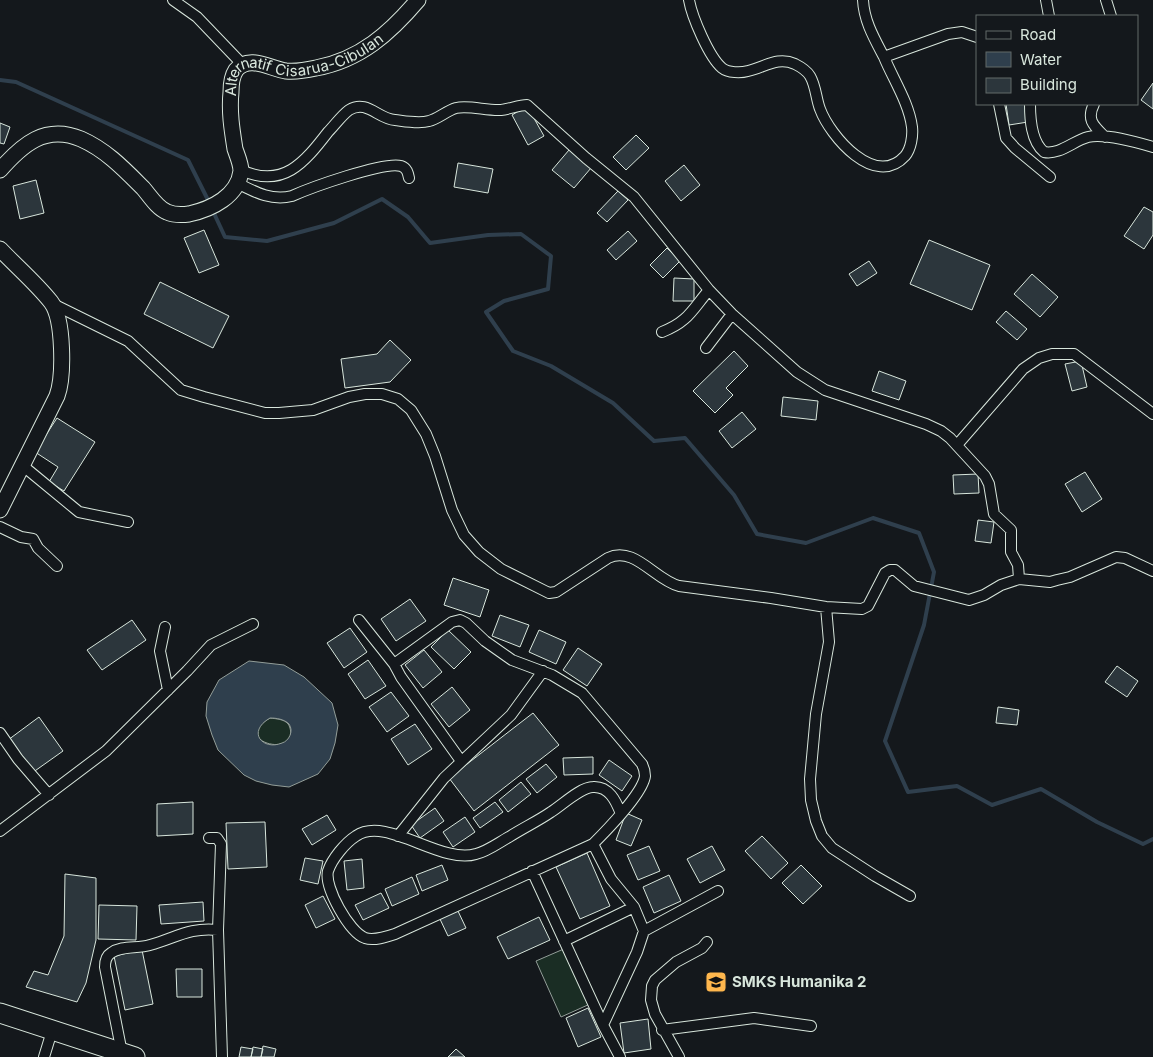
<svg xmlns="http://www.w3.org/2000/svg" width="1153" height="1057" viewBox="0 0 1153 1057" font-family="Inter,sans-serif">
	<rect width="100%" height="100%" fill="#14181c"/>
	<!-- green -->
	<path fill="#1a2d24" stroke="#939e99" d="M270 718C277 719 288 719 290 728 298 759 229 741 270 718Z
		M566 948 590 1004 561 1017 536 961Z"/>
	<!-- water -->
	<path fill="#2f3f4d" stroke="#939e99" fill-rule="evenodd" d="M249 661 284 665 304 677 332 703 338 725 335 743 330 759 318 774 289 787 272 785 256 781 244 775 218 750 212 735 206 716 207 702 219 680ZM270 718C276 718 284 719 289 724 294 731 289 741 282 743 263 751 246 732 270 718Z"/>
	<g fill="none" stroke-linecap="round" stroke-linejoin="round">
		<!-- stream -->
		<path stroke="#2f3f4d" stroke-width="4" d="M0 80 16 82 188 160 209 202
			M212 209 225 237 267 241 334 223 382 199 408 217 430 243 488 235 521 234 551 256 548 289 504 301 486 312 513 351 551 366 613 403 654 441 685 438 734 495 757 534 806 543 873 518 919 533 934 572 924 625 885 741 908 792 957 786 992 805 1041 789 1097 822 1143 844 1153 839"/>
	</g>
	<!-- building -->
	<path fill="#2c363c" stroke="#d8e6dc" d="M1153 83V109L1141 100Z
		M1006 104H1025L1028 122 1009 125Z
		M527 106 544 136 528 145 512 115Z
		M0 123 10 127 4 144 0 143Z
		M636 135 649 148 626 170 613 157Z
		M569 150 591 168 574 188 552 170Z
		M458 163 493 169 488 193 454 187Z
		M684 165 700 185 681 201 665 181Z
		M36 180 44 213 20 219 13 186Z
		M618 191 628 200 607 222 597 213Z
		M1144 207 1153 212V235L1144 249 1124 236Z
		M204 230 219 265 199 273 184 238Z
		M628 231 637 241 616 260 607 250Z
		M929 240 990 265 972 310 910 284Z
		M667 248 680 261 663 278 650 265Z
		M869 261 877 273 857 286 849 274Z
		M1032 274 1058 297 1040 317 1014 294Z
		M674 278 694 279V301H673Z
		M160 282 229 316 213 348 144 314Z
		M1006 311 1027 329 1017 340 996 322Z
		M390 340 411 360 390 382 345 388 341 359 377 354Z
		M734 351 748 366 726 388 733 395 715 413 693 391Z
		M1081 361 1087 387 1072 391 1065 364Z
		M879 371 906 381 899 400 872 391Z
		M783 397 818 401 816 420 781 416Z
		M742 412 756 429 732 448 719 431Z
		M57 418 95 442 64 491 49 482 58 467 35 452Z
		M1085 472 1102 499 1082 512 1065 484Z
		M978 474 979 493 954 494 953 475Z
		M978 520 994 522 991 543 975 541Z
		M453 578 489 590 480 617 444 605Z
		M410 599 426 621 396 641 381 619Z
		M500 615 529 625 520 647 492 636Z
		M132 620 146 640 102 670 87 650Z
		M350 628 367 652 344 668 327 643Z
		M448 630 471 652 454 669 431 647Z
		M539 630 566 642 556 664 529 652Z
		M578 648 602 664 587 686 563 670Z
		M424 650 442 672 423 688 405 665Z
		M368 660 386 686 365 699 348 674Z
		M1117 666 1138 681 1127 697 1105 682Z
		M452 687 470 710 449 727 431 704Z
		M391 692 409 716 387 732 369 707Z
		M998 707 1019 710 1017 725 996 723Z
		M533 713 559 745 474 811 449 778Z
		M39 717 63 751 32 773 8 740Z
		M415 724 432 749 408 765 391 739Z
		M593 757V774L564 775 563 758Z
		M609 760 632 776 622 791 599 775Z
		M546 764 557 777 537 793 526 779Z
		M521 782 531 794 508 812 499 800Z
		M193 802V834L157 836V804Z
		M495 802 503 812 480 828 473 818Z
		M435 808 444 821 420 838 411 825Z
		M626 813 642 820 631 846 616 840Z
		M327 815 336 830 312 845 302 829Z
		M465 817 475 832 453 847 443 832Z
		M265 822 267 867 228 869 226 823Z
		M762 836 788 863 771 879 745 851Z
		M649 846 660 871 638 880 627 855Z
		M712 846 725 870 700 883 687 859Z
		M587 853 610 906 580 919 556 867Z
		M305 858 323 861 318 884 300 880Z
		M362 859 364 888 347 890 344 861Z
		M442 865 448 880 422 891 416 875Z
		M801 865 822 886 803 904 782 883Z
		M65 874 96 878V940L86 983 77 1002 26 987 34 971 48 975 64 936Z
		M669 875 681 901 654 913 643 887Z
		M412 877 419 894 392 906 385 889Z
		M381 893 389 908 363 920 355 905Z
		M323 896 335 919 316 928 305 905Z
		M203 902 204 921 161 924 159 905Z
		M99 905 137 906 136 940 98 939Z
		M457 909 466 928 448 936 439 917Z
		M539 917 550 940 508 959 497 937Z
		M142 950 153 1004 125 1010 114 956Z
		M176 969H202V997H177Z
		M588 1008 601 1037 578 1047 566 1018Z
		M648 1019 651 1049 624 1053 620 1023Z
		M263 1046 276 1049 274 1057H261Z
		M241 1047 253 1049 251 1057H239Z
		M253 1047 263 1049 261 1057H251Z
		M456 1049 465 1057H448Z"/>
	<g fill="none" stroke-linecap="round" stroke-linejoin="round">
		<!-- street casing -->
		<g stroke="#d8e6dc" stroke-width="12">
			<path id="street" d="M173 0 197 17 243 65
				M689 0C692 17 709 57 722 68 728 73 741 73 748 71 765 67 778 56 795 64 801 67 807 71 810 76 816 86 816 99 820 109 830 136 875 189 905 156 911 149 913 136 912 127 909 103 893 79 884 57L948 34 962 32 977 37
				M863 0C864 21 874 38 884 57
				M1046 0 1049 16
				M1106 0 1111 16
				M999 104 1006 138 1015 148 1050 177
				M1030 104C1030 119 1031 141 1044 152 1060 155 1073 141 1088 137 1105 133 1136 142 1153 147
				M1094 104C1086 120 1094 126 1105 137
				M241 170C283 189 304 163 328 132 335 125 341 116 349 110 367 99 378 119 395 120 404 121 419 124 429 121 438 119 446 111 456 108 469 105 487 111 501 110 510 109 519 105 527 105L586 158 634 197 709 290 732 314 797 372 825 390 926 424 941 431 950 438 985 476 989 484 994 514 1011 530V552L1018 565 1019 579
				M237 183C255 192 271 201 292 196 310 188 384 161 401 166 407 168 408 173 409 178
				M53 304 128 341 181 390 204 397 265 413H279L313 410 349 397 365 394H382L398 399 411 410 426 434 435 456 452 510 464 535 479 552 501 569 549 593 556 592 608 558C634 545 655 580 679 586L771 598 826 607 862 609 868 606 885 573 890 570H895L914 586 969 600 984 595 1001 585 1019 579 1050 582 1057 580 1070 577 1116 557 1125 558 1153 571
				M662 332C688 322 692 310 709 290
				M706 348 732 314
				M957 445 1023 369 1039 358 1052 354H1074L1153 414
				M22 465 79 512 128 522
				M0 527 21 537 33 539 38 548 57 566
				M826 607 829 642 816 714 810 779 811 800 816 821 822 836 832 848 875 876 910 896
				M359 620 394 664
				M165 627 160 651 168 690
				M0 733 18 759 49 795
				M461 761 401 677 394 664 452 622 460 620 466 623 485 641 512 660 552 675 582 693 642 764C644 768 645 772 645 776 643 793 606 831 593 844L395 934C386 937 374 941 365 938 349 932 324 887 328 871 332 859 345 843 356 836 386 815 441 865 476 854 488 851 498 843 509 837 523 828 538 821 551 812 562 805 581 787 593 787 609 786 616 801 621 814
				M0 831 106 751 187 671 211 645 253 624
				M398 836 444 778 511 715 543 671
				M209 838H217L221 844 218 930
				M593 844 611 879 634 907 644 931 637 952 603 1025
				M532 871 603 1025 620 1057
				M644 931 718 891
				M564 941 634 907
				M662 1030 754 1018 811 1026
				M122 1053 105 967C105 961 106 956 111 953 122 945 137 949 150 945 176 938 189 927 218 930L222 1057
				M44 1057 52 1031
				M679 1057 655 1014 651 1000 652 986 655 980 676 962 702 948 707 942"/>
		</g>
		<!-- secondary casing -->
		<g stroke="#d8e6dc" stroke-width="17">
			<g id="secondary">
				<path id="s1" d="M0 170C22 145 45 124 81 139 106 150 124 169 143 188 150 196 157 208 167 212 174 215 182 215 189 214 212 209 238 196 241 171 241 164 237 155 235 149 232 130 229 112 231 92 231 85 232 76 236 70 249 54 271 69 286 71 296 72 307 70 316 68 360 60 390 33 418 0"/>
				<path d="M0 249C17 267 36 283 51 302 64 319 64 377 57 396L0 510"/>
			</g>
		</g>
		<!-- highway casing -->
		<g stroke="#d8e6dc" stroke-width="21">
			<path id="highway" d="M0 1013 135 1057"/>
		</g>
		<!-- street -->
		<use href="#street" stroke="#14181c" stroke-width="10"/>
		<!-- secondary -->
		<use href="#secondary" stroke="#14181c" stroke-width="15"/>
		<!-- highway -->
		<use href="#highway" stroke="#14181c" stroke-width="19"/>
	</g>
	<!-- icons -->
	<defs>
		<g id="school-square" transform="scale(1.125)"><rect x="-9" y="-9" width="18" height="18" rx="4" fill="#ffb74d" stroke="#14181c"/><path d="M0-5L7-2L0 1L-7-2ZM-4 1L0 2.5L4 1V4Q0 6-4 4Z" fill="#111"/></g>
	</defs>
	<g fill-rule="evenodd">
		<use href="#school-square" x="716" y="982"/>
	</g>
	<g text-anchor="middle" stroke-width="4" stroke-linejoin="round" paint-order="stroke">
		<!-- street labels -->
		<g font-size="15" fill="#d8e6dc" stroke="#14181c">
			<text dy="5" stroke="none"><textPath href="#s1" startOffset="470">Alternatif Cisarua-Cibulan</textPath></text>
		</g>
		<!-- poi labels -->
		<g font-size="15" font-weight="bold" fill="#d8e6dc" stroke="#14181c" text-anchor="start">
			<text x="732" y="987">SMKS Humanika 2</text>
		</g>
	</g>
	<!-- legend -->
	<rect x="976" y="15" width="162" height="90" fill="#14181c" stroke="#626a69"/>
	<rect x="986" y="31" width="25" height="8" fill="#14181c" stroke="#626a69"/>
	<text x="1020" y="40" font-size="15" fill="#d8e6dc">Road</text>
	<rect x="986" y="52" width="25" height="15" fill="#2f3f4d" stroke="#626a69"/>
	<text x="1020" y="65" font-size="15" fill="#d8e6dc">Water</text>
	<rect x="986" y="78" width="25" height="15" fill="#2c363c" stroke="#626a69"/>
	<text x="1020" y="90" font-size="15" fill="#d8e6dc">Building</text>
</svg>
